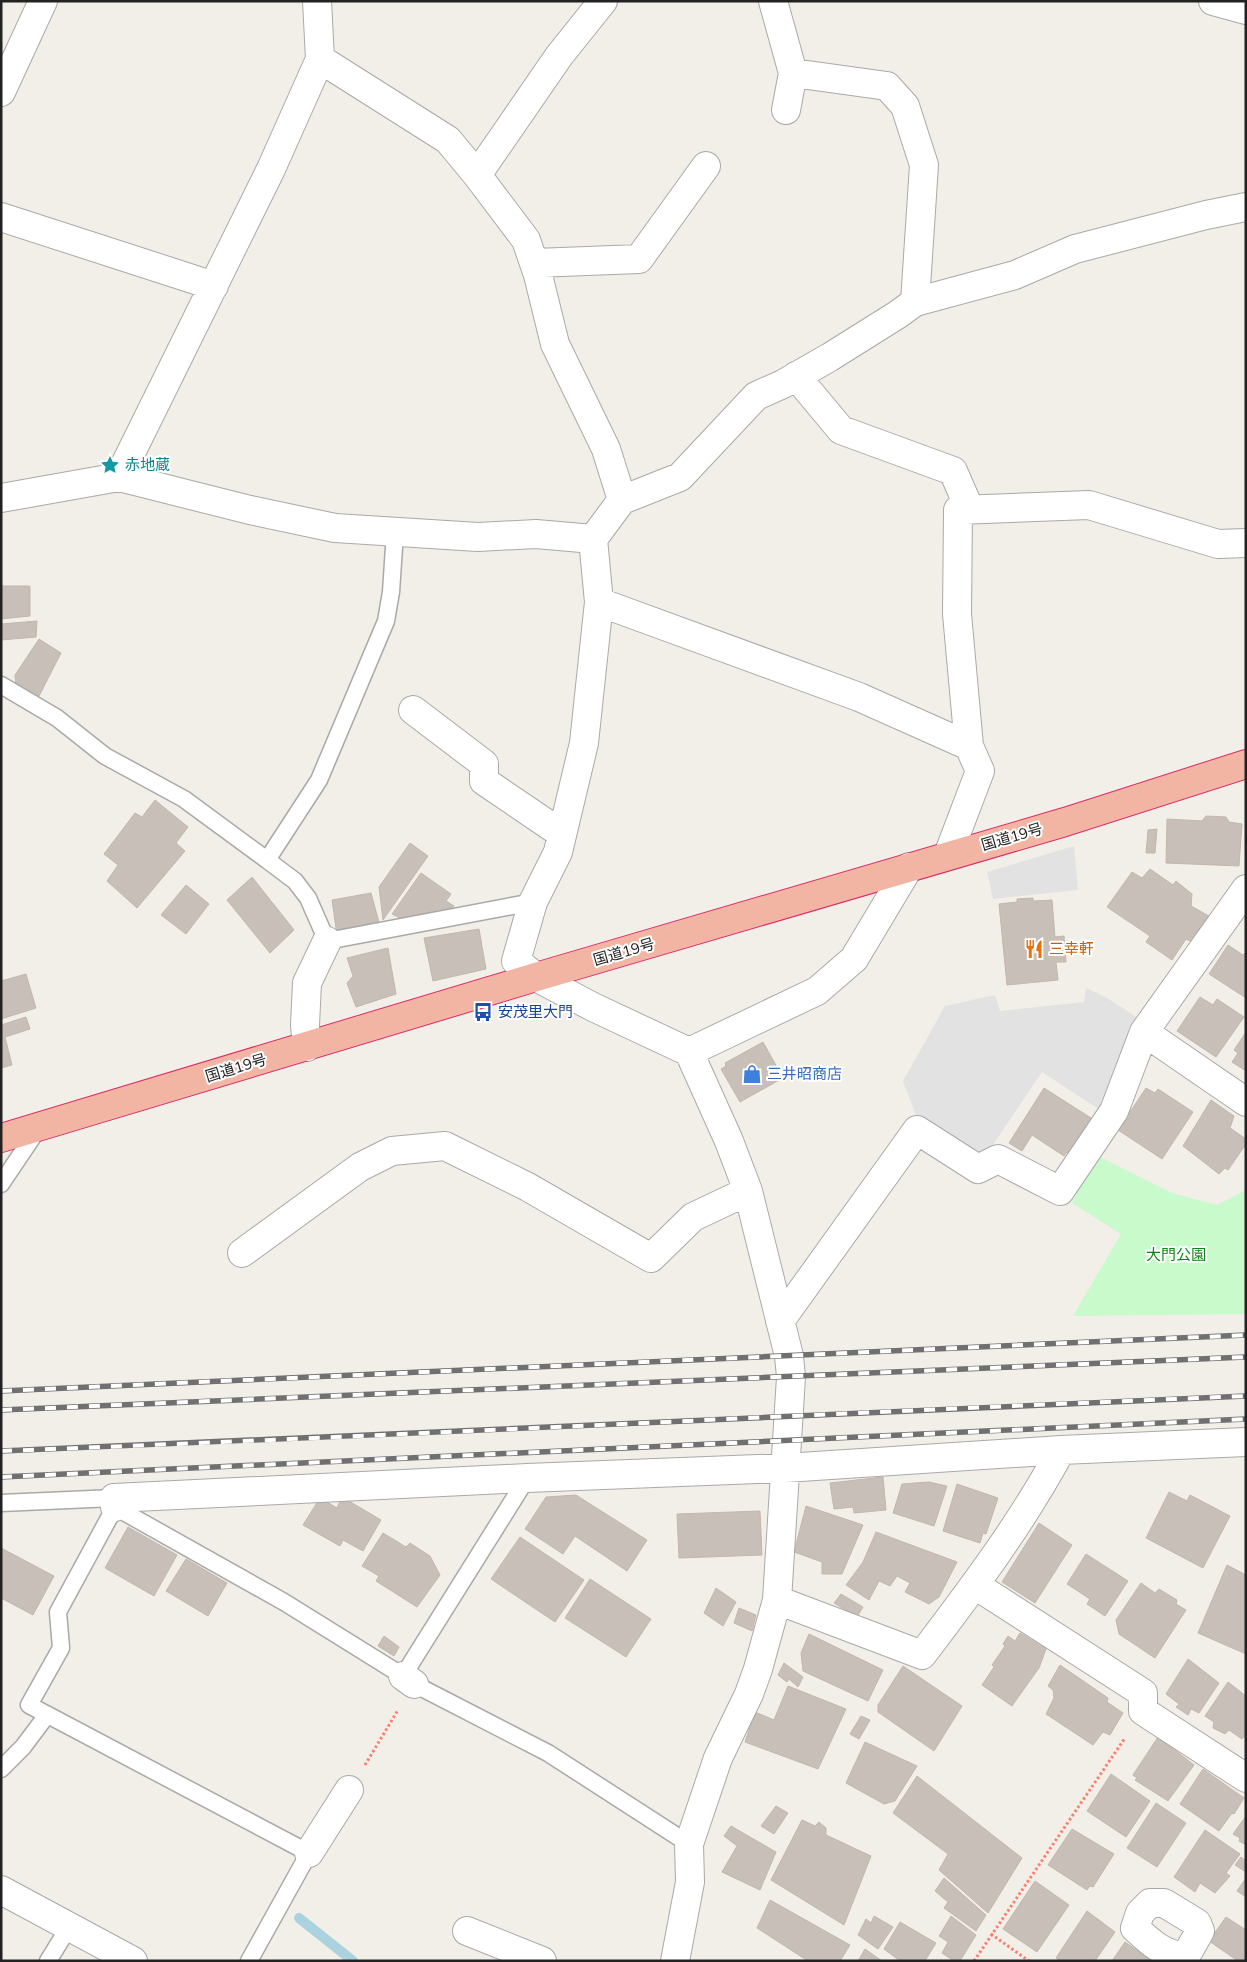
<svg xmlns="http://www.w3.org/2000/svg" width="1247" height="1962" viewBox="0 0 1247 1962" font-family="Mulish,'Noto Sans JP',sans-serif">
	<rect width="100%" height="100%" fill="#f2efe9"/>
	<!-- park -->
	<path fill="#c8facc" d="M1096 1155 1172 1193 1217 1205 1246 1190V1314L1073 1316 1121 1234 1072 1203Z"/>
	<!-- parking -->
	<path fill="#e2e2e2" d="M1074 846 1078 890 993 899 987 872Z
		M1086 988 1107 998 1137 1017 1124 1045 1103 1112 1042 1072 991 1148 979 1157 916 1115 903 1081 945 1006 995 995 1000 1011 1084 1002Z"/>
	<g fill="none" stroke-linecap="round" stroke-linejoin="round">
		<!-- stream -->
		<path stroke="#aad3df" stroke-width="10" d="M299 1918 353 1961"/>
	</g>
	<!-- building -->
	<path fill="#c7bfb8" stroke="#c4b6ab" d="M1 586H30V616L1 619Z
		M37 621 36 637 1 640V624Z
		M39 639 61 653 37 700 16 687 15 675Z
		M155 800 188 827 176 843 185 851 137 908 107 881 118 865 104 854 135 813 142 817Z
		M1206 816 1226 817 1229 822 1242 824 1239 866 1166 863 1167 819 1202 821Z
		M1157 829 1155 853H1146L1148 830Z
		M410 843 428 856 383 920 379 887Z
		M1150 869 1173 885 1176 881 1192 894 1191 906 1209 916 1190 941 1186 939 1172 960 1146 942 1150 936 1107 907 1132 872 1142 878Z
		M421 873 451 894 446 901 454 906 447 915 438 909 432 917 410 915 404 920 392 914Z
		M252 877 294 930 270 953 227 900Z
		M186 885 209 904 186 934 161 915Z
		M371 893 380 926 337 935 332 900Z
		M1033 898V901L1052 900 1055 937 1064 936 1066 962H1056L1058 980 1007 985 999 904 1017 902V899Z
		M479 929 486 969 433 981 424 938Z
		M1228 945 1243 955 1246 952V998L1209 974Z
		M388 948 396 994 356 1007 347 983 353 976 347 958Z
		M26 974 36 1008 1 1019V981Z
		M1200 997 1213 1005 1217 999 1244 1017 1216 1057 1177 1031Z
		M26 1017 30 1029 5 1037 12 1065 1 1068V1025Z
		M1246 1032V1071L1232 1062 1238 1053 1234 1050Z
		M763 1042 783 1078 740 1102 721 1069 726 1066 725 1063Z
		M1044 1088 1091 1118 1069 1153 1067 1152 1064 1156 1032 1135 1022 1151 1009 1143Z
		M1146 1088 1155 1093 1158 1089 1193 1112 1162 1159 1118 1130Z
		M1211 1100 1234 1116 1230 1128 1246 1139V1144L1228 1170 1225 1168 1219 1174 1183 1146Z
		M883 1477 886 1510 854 1513 853 1507 834 1509 830 1483Z
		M929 1482 947 1486 934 1526 893 1513 902 1484Z
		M957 1484 998 1498 986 1534 983 1533 980 1543 943 1531Z
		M1169 1492 1187 1501 1190 1495 1230 1516 1203 1568 1146 1538Z
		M576 1495 647 1540 627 1571 575 1536 563 1554 525 1529 546 1497Z
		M342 1497 381 1520 363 1551 343 1540 340 1546 303 1525 320 1498 337 1508Z
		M806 1506 863 1525 842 1574H822V1562L794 1552Z
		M760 1511 762 1555 679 1558 677 1514Z
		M1039 1523 1072 1545 1035 1603 1002 1582Z
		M128 1527 177 1555 154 1596 105 1568Z
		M876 1532 957 1562 939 1597 929 1604 905 1592 910 1583 897 1576 890 1586 879 1581 869 1600 846 1585 863 1562Z
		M383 1533 406 1547 410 1543 430 1556 440 1575 417 1607 376 1581 379 1576 362 1566Z
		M520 1537 584 1580 555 1622 491 1579Z
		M1 1548 54 1576 33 1615 1 1598Z
		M1086 1554 1128 1581 1105 1616 1087 1604 1090 1599 1067 1584Z
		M186 1559 227 1583 208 1616 166 1591Z
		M1227 1565 1246 1575V1654L1198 1633Z
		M590 1579 651 1619 626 1657 565 1618Z
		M1141 1583 1155 1593 1159 1589 1177 1600 1176 1604 1186 1610 1155 1658 1119 1634 1116 1620Z
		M716 1588 736 1602 723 1626 704 1613Z
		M841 1594 863 1607 857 1617 834 1603Z
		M739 1608 756 1615 752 1631 734 1623Z
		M1020 1633 1046 1649 1039 1668 1012 1706 982 1685 994 1667 992 1665 1005 1646 1003 1644 1008 1636 1015 1641Z
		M809 1634 883 1670 868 1701 803 1671 801 1653Z
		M384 1636 399 1647 394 1656 378 1646Z
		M1188 1659 1219 1683 1199 1713 1191 1709 1188 1715 1176 1707 1179 1704 1166 1694Z
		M784 1663 803 1677 798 1687 789 1679 787 1682 778 1675Z
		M1060 1665 1108 1698 1107 1702 1123 1713 1110 1735 1103 1732 1093 1745 1046 1714 1054 1698 1053 1690 1048 1686Z
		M903 1666 962 1706 934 1751 878 1712V1705Z
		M1228 1682 1246 1696V1734L1242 1739 1229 1730 1225 1734 1213 1728 1214 1722 1205 1716Z
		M788 1686 846 1709 818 1769 745 1742 755 1712 774 1720Z
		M861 1716 870 1720 859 1739 850 1734Z
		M1158 1737 1194 1765 1168 1801 1135 1780 1137 1778 1133 1775Z
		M865 1742 917 1766 895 1801 884 1804 846 1783Z
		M1203 1769 1244 1798 1234 1814 1232 1813 1219 1831 1180 1804Z
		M1111 1774 1150 1801 1126 1837 1087 1811Z
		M917 1776 1022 1858 988 1913 939 1870 948 1854 893 1813Z
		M1156 1803 1186 1823 1157 1867 1127 1848Z
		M776 1806 788 1813 774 1834 761 1826Z
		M1246 1816V1845L1239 1841 1240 1838 1233 1834Z
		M802 1820 815 1826 819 1822 826 1828V1835L871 1856 844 1925 771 1880Z
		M731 1826 776 1852 760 1890 722 1872 737 1846 724 1836Z
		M1072 1829 1114 1854 1093 1887 1090 1886 1087 1890 1048 1865Z
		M1205 1830 1240 1854 1226 1873 1230 1876 1215 1893 1200 1883 1195 1892 1174 1877Z
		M1241 1857 1246 1861V1872L1235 1865Z
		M944 1878 986 1915 976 1931 944 1908 948 1902 935 1891Z
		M1246 1878V1897L1237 1891Z
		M1035 1881 1069 1905 1037 1952 1003 1929Z
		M770 1900 850 1945 840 1961H808L757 1928Z
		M1087 1911 1115 1932 1095 1961H1061L1056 1958Z
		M874 1916 893 1927 878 1949 858 1935 866 1919 871 1923Z
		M951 1916 976 1935 960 1961H954L942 1953 948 1942 939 1936Z
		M1226 1917 1246 1930V1961H1238L1209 1941Z
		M900 1922 936 1943 925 1961H900L884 1949Z
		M1125 1942 1152 1961H1112Z
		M865 1949 882 1961H858Z"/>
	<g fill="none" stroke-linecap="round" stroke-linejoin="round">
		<!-- service casing -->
		<g stroke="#a9a9a9" stroke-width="19">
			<path id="service" d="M395 532 391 592 386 621 319 780 267 860 295 881 308 898 327 941 533 902
				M1 685 57 718 105 756 184 799 267 860
				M1 1184 40 1126
				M1 1503 114 1498
				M414 1684 548 1753 689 1844
				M1 1769 23 1747 47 1715
				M48 1961 69 1927
				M249 1961 309 1853 29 1705 61 1648 58 1612 115 1507 284 1602 403 1676 527 1478"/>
		</g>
		<!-- minor casing -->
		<g stroke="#a9a9a9" stroke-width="30">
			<path id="minor" d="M773 1 793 73 887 86 905 106 924 165 915 302
				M1213 1 1246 10
				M320 59 448 140 477 175 526 240 538 275 555 344 606 449 622 500
				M1 92 43 1
				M786 110 793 73
				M477 175 559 56 603 1
				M1 217 214 286
				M535 263 639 259 706 166
				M796 376 841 430 953 471 970 510
				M119 477 271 169 320 59 317 1
				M1 498 119 477 250 510 335 528 478 537 536 534 593 539
				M599 602 859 697 969 746 980 771 948 855
				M413 710 484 764V781L562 834
				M969 746 957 614 958 510 1089 505 1218 544 1246 543
				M1246 889 1144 1032 1246 1102
				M307 1047 305 1025 307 983 327 941
				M689 1052 817 991 854 959 909 867
				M242 1253 360 1167 392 1151 445 1146 528 1187 651 1258 693 1217 748 1191
				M780 1321 917 1130 978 1169 998 1159 1060 1191 1114 1111 1144 1032
				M115 1507 114 1498 527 1478 785 1468 1061 1450 1246 1442
				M975 1585 1143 1693V1711L1246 1778
				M777 1600 922 1655C972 1589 1022 1523 1061 1450
				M403 1676 414 1684
				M309 1853 349 1790
				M1 1890 133 1961
				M467 1931 542 1961
				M675 1961 690 1882 689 1844 718 1758 749 1694 758 1669 777 1600 791 1377 789 1356 748 1191 729 1141 689 1052 593 1007 536 977 516 961 533 902 558 852 584 743 599 602 593 539 622 500 680 477 756 396 783 384 830 357 897 315 915 302 1015 275 1075 249 1206 215 1246 207
				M1183 1961 1200 1931 1197 1923 1164 1903H1150L1140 1913 1135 1928C1151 1943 1163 1954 1185 1957"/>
		</g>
		<!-- trunk casing -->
		<g stroke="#dc2a67" stroke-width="30">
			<path id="trunk" d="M1 1138 536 977 1065 822 1246 764"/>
		</g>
		<!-- path -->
		<path stroke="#fa8072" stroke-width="3" stroke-dasharray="2.5 2.5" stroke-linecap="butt" d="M365 1765 398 1710
			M991 1934 1029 1961
			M974 1961 1125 1738"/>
		<!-- service -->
		<use href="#service" stroke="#fff" stroke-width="16"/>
		<!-- minor -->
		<use href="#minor" stroke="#fff" stroke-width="28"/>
		<!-- trunk -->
		<use href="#trunk" stroke="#f2b4a3" stroke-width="28"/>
		<!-- rail casing -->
		<g stroke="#707070" stroke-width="5.5">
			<path id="rail" d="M1 1391 1246 1335
				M1 1410 1246 1357
				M1 1451C416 1435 831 1413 1246 1396
				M1 1477 1246 1419"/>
		</g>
		<!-- rail -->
		<use href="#rail" stroke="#fff" stroke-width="4" stroke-dasharray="11" stroke-linecap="butt"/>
	</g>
	<!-- icons -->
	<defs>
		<g id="sight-bare" transform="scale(1.5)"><path d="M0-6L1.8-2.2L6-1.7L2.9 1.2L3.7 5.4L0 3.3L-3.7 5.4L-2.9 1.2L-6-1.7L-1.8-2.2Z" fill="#0f9aa8" stroke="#fff" stroke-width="2.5" paint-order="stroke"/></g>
		<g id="restaurant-bare" transform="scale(1.5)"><path d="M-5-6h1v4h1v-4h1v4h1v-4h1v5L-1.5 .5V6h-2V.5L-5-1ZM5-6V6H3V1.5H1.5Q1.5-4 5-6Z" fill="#e8710a" stroke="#fff" stroke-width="2.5" paint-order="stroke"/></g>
		<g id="bus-bare" transform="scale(1.5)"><path d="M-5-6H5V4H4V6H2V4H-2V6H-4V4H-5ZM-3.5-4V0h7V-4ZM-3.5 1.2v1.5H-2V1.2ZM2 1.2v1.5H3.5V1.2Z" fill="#1a4fb4" stroke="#fff" stroke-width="2.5" paint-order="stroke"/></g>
		<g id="shop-bare" transform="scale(1.5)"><path d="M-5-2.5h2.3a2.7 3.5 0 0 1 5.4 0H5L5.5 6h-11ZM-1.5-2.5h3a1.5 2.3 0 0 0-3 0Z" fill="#3f7fe0" stroke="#fff" stroke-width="2.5" paint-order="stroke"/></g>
	</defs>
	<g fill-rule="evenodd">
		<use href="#sight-bare" x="110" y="465"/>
		<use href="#restaurant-bare" x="1034" y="949"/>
		<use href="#bus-bare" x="483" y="1012"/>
		<use href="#shop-bare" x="752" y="1074"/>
	</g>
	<g text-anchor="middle" stroke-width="4" stroke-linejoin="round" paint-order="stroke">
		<!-- culture labels -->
		<g font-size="15" fill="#0d838f" stroke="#fff" text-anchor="start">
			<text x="125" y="470">赤地蔵</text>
		</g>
		<!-- street labels -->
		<g font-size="15" fill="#222" stroke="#fff">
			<text transform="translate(1012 837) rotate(-16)" y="5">国道19号</text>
			<text transform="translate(624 952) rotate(-16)" y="5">国道19号</text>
			<text transform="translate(236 1068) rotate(-17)" y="5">国道19号</text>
		</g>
		<!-- food labels -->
		<g font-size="15" fill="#c56008" stroke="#fff" text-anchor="start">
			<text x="1049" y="954">三幸軒</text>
		</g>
		<!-- transit labels -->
		<g font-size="15" fill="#164399" stroke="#fff" text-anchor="start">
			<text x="498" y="1017">安茂里大門</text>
		</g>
		<!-- shop labels -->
		<g font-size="15" fill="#366cbe" stroke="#fff" text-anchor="start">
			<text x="767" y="1079">三井昭商店</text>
		</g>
		<!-- park labels -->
		<g font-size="15" fill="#0c8416" stroke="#fff">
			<text x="1176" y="1260">大門公園</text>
		</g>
	</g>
	<!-- border -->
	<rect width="1247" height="1962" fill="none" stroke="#222222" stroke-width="5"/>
</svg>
